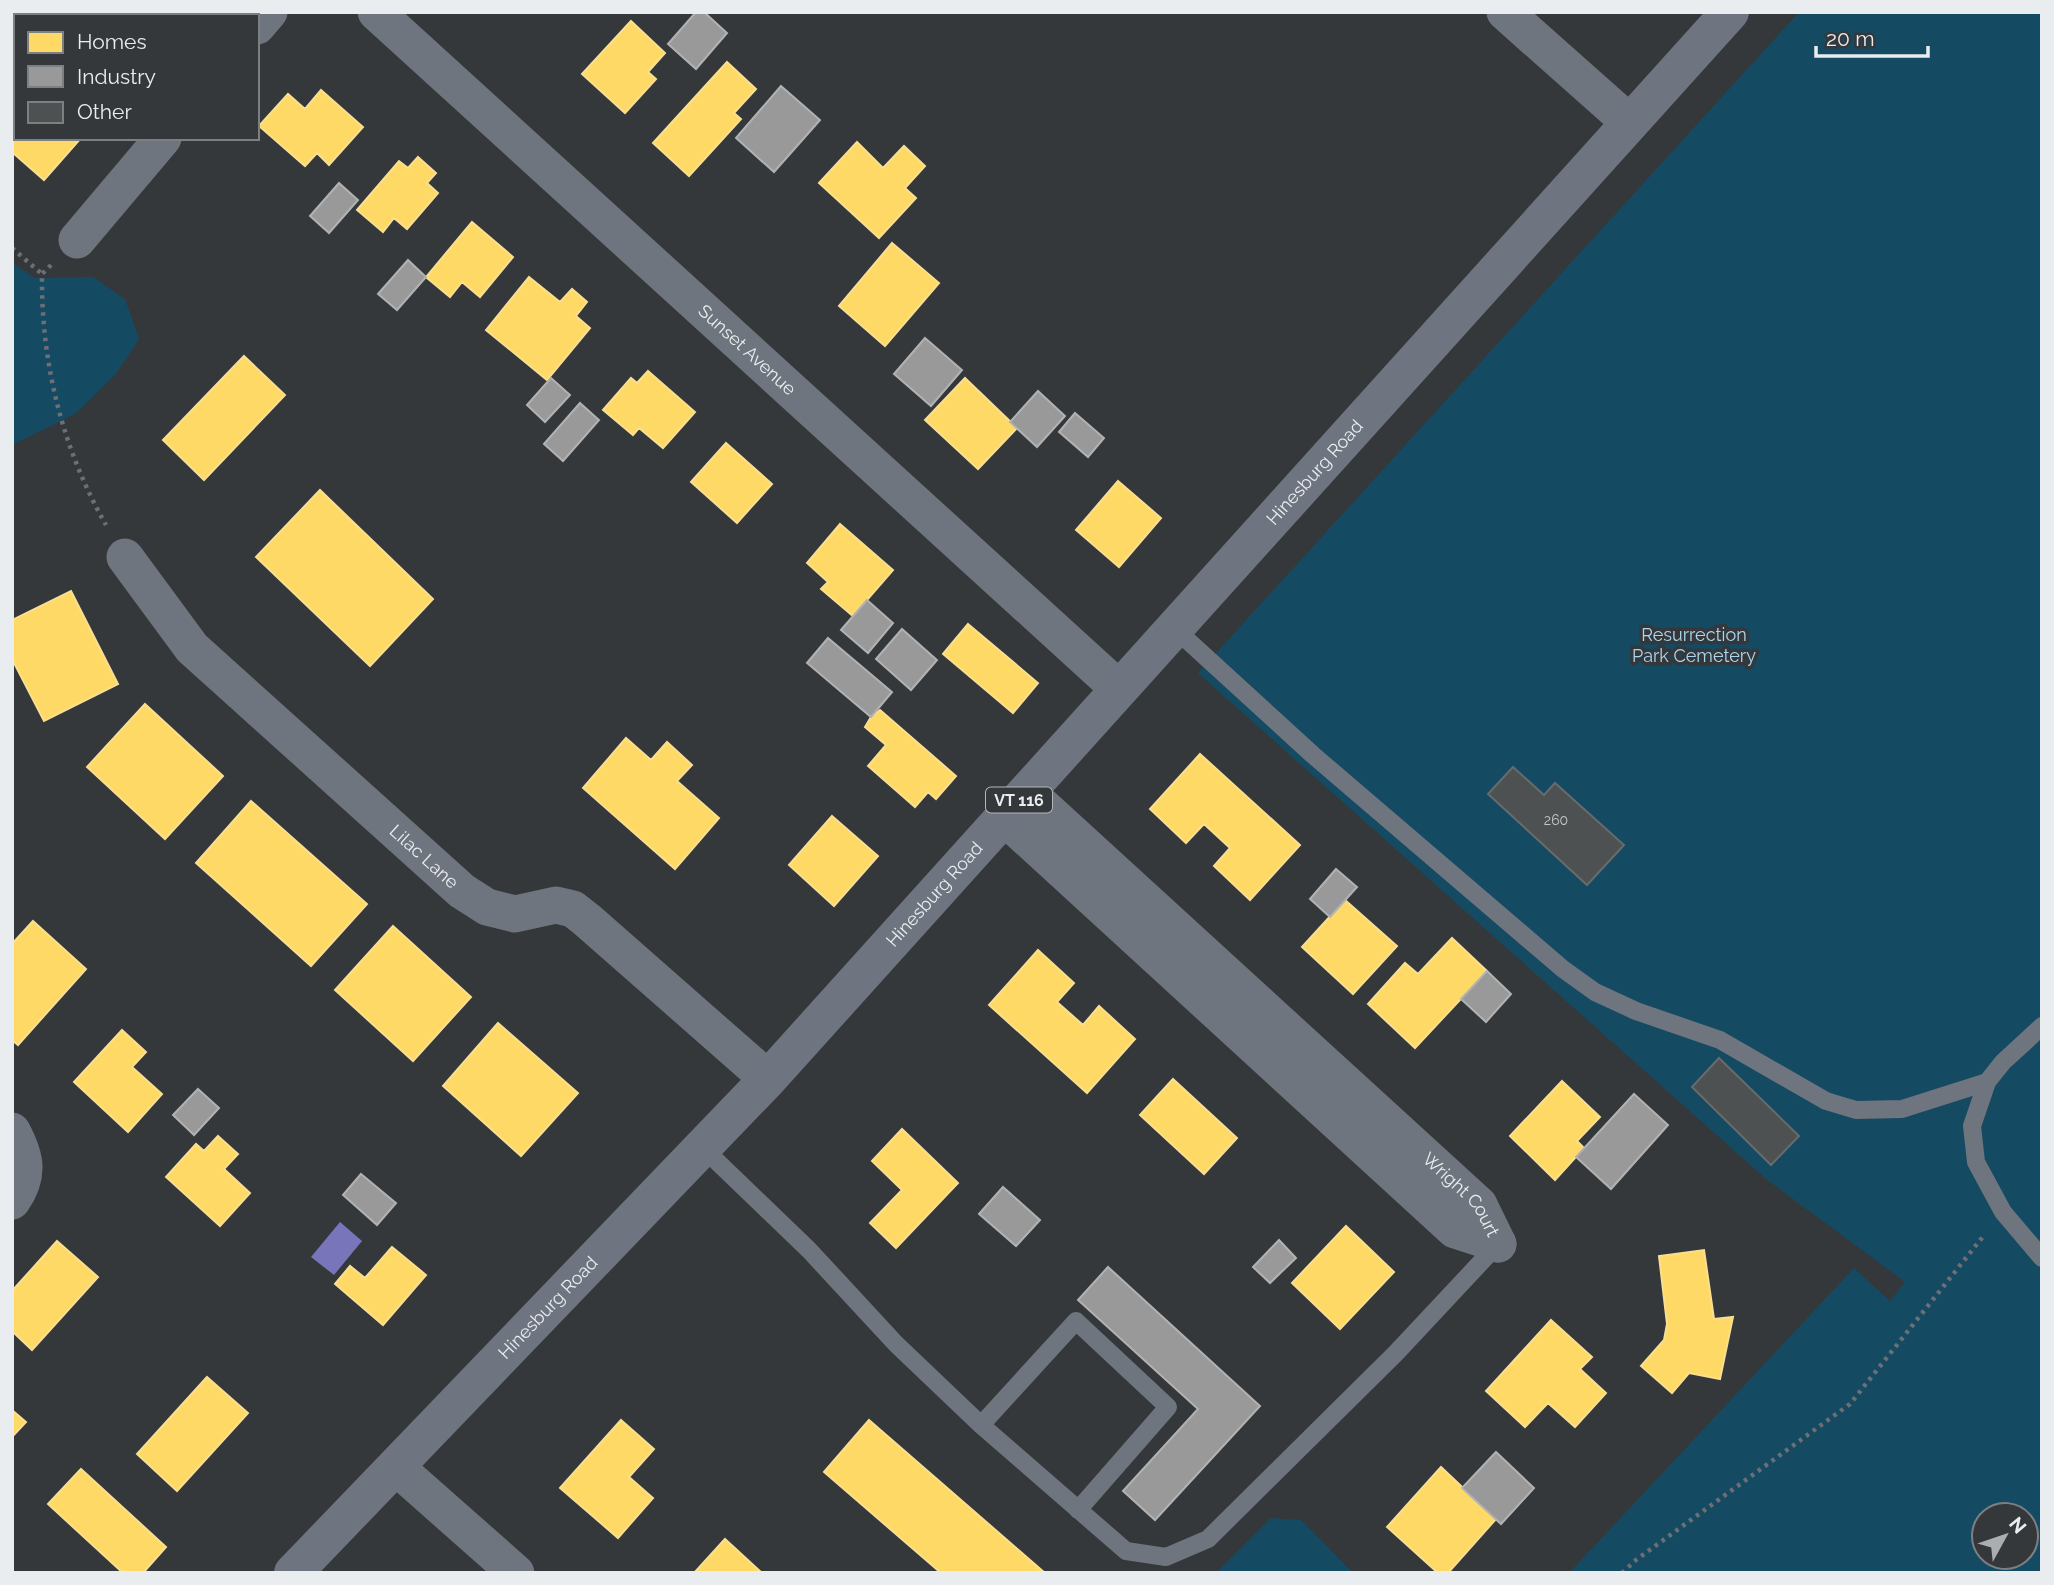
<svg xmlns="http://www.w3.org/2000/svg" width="2054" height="1585" viewBox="0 0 2054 1585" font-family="Raleway,sans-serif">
	<rect width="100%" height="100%" fill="#35383a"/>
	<!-- green -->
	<path fill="#154a63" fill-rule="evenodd" d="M1799 12H2042V1573H1569L1854 1268 1890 1301 1905 1282 1766 1179 1198 673ZM1984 1515H2026V1557H1984Z
		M12 263 35 278 93 277 125 299 139 339 115 375 75 414 12 445Z
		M1271 1518 1301 1520 1353 1573H1216Z"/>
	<!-- water -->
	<path fill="#7975bb" d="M340 1222 362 1241 334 1275 311 1257Z"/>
	<!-- homes -->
	<path fill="#ffd966" stroke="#f9df8f" stroke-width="2" d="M62 12H109L107 16H60Z
		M631 21 665 53 648 72 656 79 625 113 582 74Z
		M727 62 756 89 734 113 741 119 689 176 653 143Z
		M321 90 363 127 329 165 317 153 305 166 259 126 288 94 305 109Z
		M16 135V138H81L44 180 12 152V139Z
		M857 142 883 168 904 146 925 166 905 188 916 198 879 238 819 183Z
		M418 157 436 173 427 183 438 193 407 229 394 218 383 232 357 210 399 161 408 168Z
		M472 222 513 257 480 297 462 282 450 297 426 277Z
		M892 243 939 283 885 346 839 306Z
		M529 277 560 302 572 289 587 302 576 316 590 328 547 380 486 330Z
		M244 356 285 395 204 480 163 440Z
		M648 371 695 412 663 448 639 428 633 435 603 410 631 378 637 383Z
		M965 378 1017 428 978 469 925 420Z
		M726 443 772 484 737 523 691 482Z
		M1118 481 1161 518 1119 567 1076 530Z
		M320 490 433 599 370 666 256 557Z
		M840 524 893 570 853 616 821 589 828 582 807 563Z
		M71 591 118 684 44 721 12 659V620Z
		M968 624 1038 683 1013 713 943 654Z
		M145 704 223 776 165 839 87 767Z
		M880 710 956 776 936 799 928 792 915 807 868 766 886 745 865 727 871 717Z
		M626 738 651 760 667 742 692 765 677 781 719 818 675 869 583 788Z
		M1200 754 1300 845 1250 900 1214 866 1230 848 1204 824 1186 843 1150 809Z
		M251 801 367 904 311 966 196 863Z
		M832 816 878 856 834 906 789 865Z
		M1345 900 1397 946 1353 994 1302 947Z
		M33 921 86 969 18 1045 12 1040V944Z
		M393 926 471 997 413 1061 335 990Z
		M1452 938 1487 971 1415 1048 1368 1004 1405 963 1418 974Z
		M1038 950 1074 983 1057 1002 1083 1025 1099 1006 1135 1039 1087 1093 989 1005Z
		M498 1023 578 1093 521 1156 443 1086Z
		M122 1030 146 1052 132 1067 162 1094 128 1132 74 1082Z
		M1173 1079 1237 1138 1204 1174 1140 1115Z
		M1562 1081 1600 1117 1577 1141 1584 1148 1555 1180 1510 1136Z
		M902 1129 958 1183 896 1248 870 1223 902 1190 872 1161Z
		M218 1136 238 1154 224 1169 250 1193 220 1226 166 1177 196 1144 204 1151Z
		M1346 1226 1394 1272 1340 1329 1292 1283Z
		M57 1241 98 1277 32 1350 12 1331V1291Z
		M392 1247 426 1275 383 1325 335 1284 350 1266 365 1278Z
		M1704 1250 1714 1319 1733 1317 1720 1379 1689 1373 1672 1393 1641 1366 1664 1340 1667 1324 1659 1256Z
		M1551 1320 1592 1357 1580 1369 1606 1393 1575 1427 1548 1403 1525 1427 1486 1391Z
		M207 1377 248 1413 177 1491 137 1454Z
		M12 1410 26 1422 12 1437Z
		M621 1420 654 1449 629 1477 653 1498 618 1538 560 1488Z
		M869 1420 1045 1573H941L824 1472Z
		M1441 1467 1496 1519 1448 1573H1438L1387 1527Z
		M81 1469 166 1547 143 1573H123L48 1504Z
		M725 1539 762 1573H694Z"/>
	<!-- industry -->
	<path fill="#999" stroke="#b1b2b3" stroke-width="2" d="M696 12H704L727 33 696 69 668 44Z
		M781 86 820 120 774 172 736 138Z
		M339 183 358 200 329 233 310 216Z
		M408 260 426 277 397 310 378 294Z
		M925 338 962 370 931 406 894 374Z
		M551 378 570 395 545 422 527 405Z
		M1038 391 1065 416 1037 447 1010 422Z
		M580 403 599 420 563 461 544 444Z
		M1075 413 1104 438 1088 457 1059 432Z
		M867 600 893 623 868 653 841 630Z
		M902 629 937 660 911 690 876 659Z
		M828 638 892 692 871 717 807 663Z
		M1336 869 1357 887 1330 917 1310 899Z
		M1487 971 1511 994 1486 1022 1461 999Z
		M198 1089 219 1108 194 1135 173 1115Z
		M1634 1094 1668 1125 1611 1189 1576 1157Z
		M361 1174 396 1203 377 1225 343 1195Z
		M1003 1187 1040 1220 1016 1246 979 1214Z
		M1279 1240 1296 1258 1270 1283 1253 1267Z
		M1108 1267 1260 1406 1155 1520 1123 1491 1198 1409 1078 1300Z
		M1496 1452 1534 1488 1501 1524 1462 1488Z"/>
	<!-- building -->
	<path fill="#4e5152" stroke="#686b6c" stroke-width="2" d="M1513 767 1544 795 1555 783 1624 845 1587 885 1488 794Z
		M1719 1058 1799 1136 1771 1165 1692 1087Z"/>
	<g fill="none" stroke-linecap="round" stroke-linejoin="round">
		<!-- path -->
		<path stroke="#6c7076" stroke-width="4.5" stroke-dasharray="3.5 5" stroke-linecap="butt" d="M12 248 42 274
			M51 265 42 274C41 362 62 448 106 525
			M1622 1573 1636 1560 1850 1404 1985 1234"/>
		<!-- service -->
		<path stroke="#6f757e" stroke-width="18" d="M1174 628 1313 755 1563 969 1595 992 1636 1011 1720 1040 1826 1101 1856 1110 1902 1109 1987 1082
			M2042 1026 2003 1062 1987 1082 1972 1126 1976 1162 2003 1212 2042 1258
			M702 1147 809 1250 896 1344 981 1425 1126 1551 1166 1557 1208 1539 1396 1353 1498 1244
			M981 1425 1076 1321 1168 1407 1078 1510"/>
		<!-- minor -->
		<g stroke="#6f757e" stroke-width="37">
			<path id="s1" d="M376 12 1118 688"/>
			<path d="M1505 12 1630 123"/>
			<path d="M257 26 269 12"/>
			<path d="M77 240 163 138"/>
			<path id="s2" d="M125 557 192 648 462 891 487 907 515 914 556 905 573 909 587 920 768 1079"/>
			<path id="s3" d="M1027 792 1479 1205 1498 1244"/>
			<path d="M1004 817 1455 1230 1498 1244"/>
			<path d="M12 1131C26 1157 30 1175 12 1201"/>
			<path d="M396 1467 516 1573"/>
		</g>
		<!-- primary -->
		<path stroke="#6e7580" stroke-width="38" id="s4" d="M293 1573 768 1079 1730 12"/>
	</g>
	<g text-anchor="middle" stroke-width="7" stroke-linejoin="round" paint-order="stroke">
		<!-- number labels -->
		<g font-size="14" fill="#c3c6c8">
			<text x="1556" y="825">260</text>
		</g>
		<!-- shield labels -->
		<rect fill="#34383b" stroke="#b3b7b9" stroke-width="2" x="986" y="787.5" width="66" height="25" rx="5"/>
		<g font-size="16" font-weight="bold" fill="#eaedef">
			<text x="1019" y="806">VT 116</text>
		</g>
		<!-- street labels -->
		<g font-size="18" fill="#eaedef" stroke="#34383b">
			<text dy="6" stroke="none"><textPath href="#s1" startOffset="502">Sunset Avenue</textPath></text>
			<text dy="6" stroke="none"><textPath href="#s4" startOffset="1502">Hinesburg Road</textPath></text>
			<text dy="6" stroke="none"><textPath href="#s2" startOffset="425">Lilac Lane</textPath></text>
			<text dy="6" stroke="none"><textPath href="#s4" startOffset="934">Hinesburg Road</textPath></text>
			<text dy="6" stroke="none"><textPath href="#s3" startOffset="593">Wright Court</textPath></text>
			<text dy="6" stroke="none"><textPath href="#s4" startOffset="368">Hinesburg Road</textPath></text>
		</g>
		<!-- park labels -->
		<g font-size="18" fill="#aad5ef" stroke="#34383b">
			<text x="1694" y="641">Resurrection<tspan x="1694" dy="21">Park Cemetery</tspan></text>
		</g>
	</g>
	<!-- border -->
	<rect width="2054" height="1585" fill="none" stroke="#eaedef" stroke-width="28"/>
	<!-- legend -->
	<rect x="14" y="14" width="245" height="126" fill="#34383b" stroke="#7d8083" stroke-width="2"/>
	<rect x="28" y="32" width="35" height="21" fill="#ffd966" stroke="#7d8083" stroke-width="2"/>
	<text x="77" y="49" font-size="21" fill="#eaedef">Homes</text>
	<rect x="28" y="66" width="35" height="21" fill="#999999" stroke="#7d8083" stroke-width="2"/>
	<text x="77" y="84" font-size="21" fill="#eaedef">Industry</text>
	<rect x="28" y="102" width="35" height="21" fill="#4e5152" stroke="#7d8083" stroke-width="2"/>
	<text x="77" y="119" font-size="21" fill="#eaedef">Other</text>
	<!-- north arrow -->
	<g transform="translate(2005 1536) rotate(50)"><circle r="33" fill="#34383b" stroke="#7d8083" stroke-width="2"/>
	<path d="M0-5L12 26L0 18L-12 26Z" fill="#abaeb0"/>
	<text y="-10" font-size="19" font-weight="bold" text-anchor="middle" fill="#eaedef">N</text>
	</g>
	<!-- scale -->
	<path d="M1816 46v10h112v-10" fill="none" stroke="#eaedef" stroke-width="3.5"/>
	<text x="1826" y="46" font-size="21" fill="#eaedef" stroke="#34383b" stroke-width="5" paint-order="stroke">20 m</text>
</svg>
